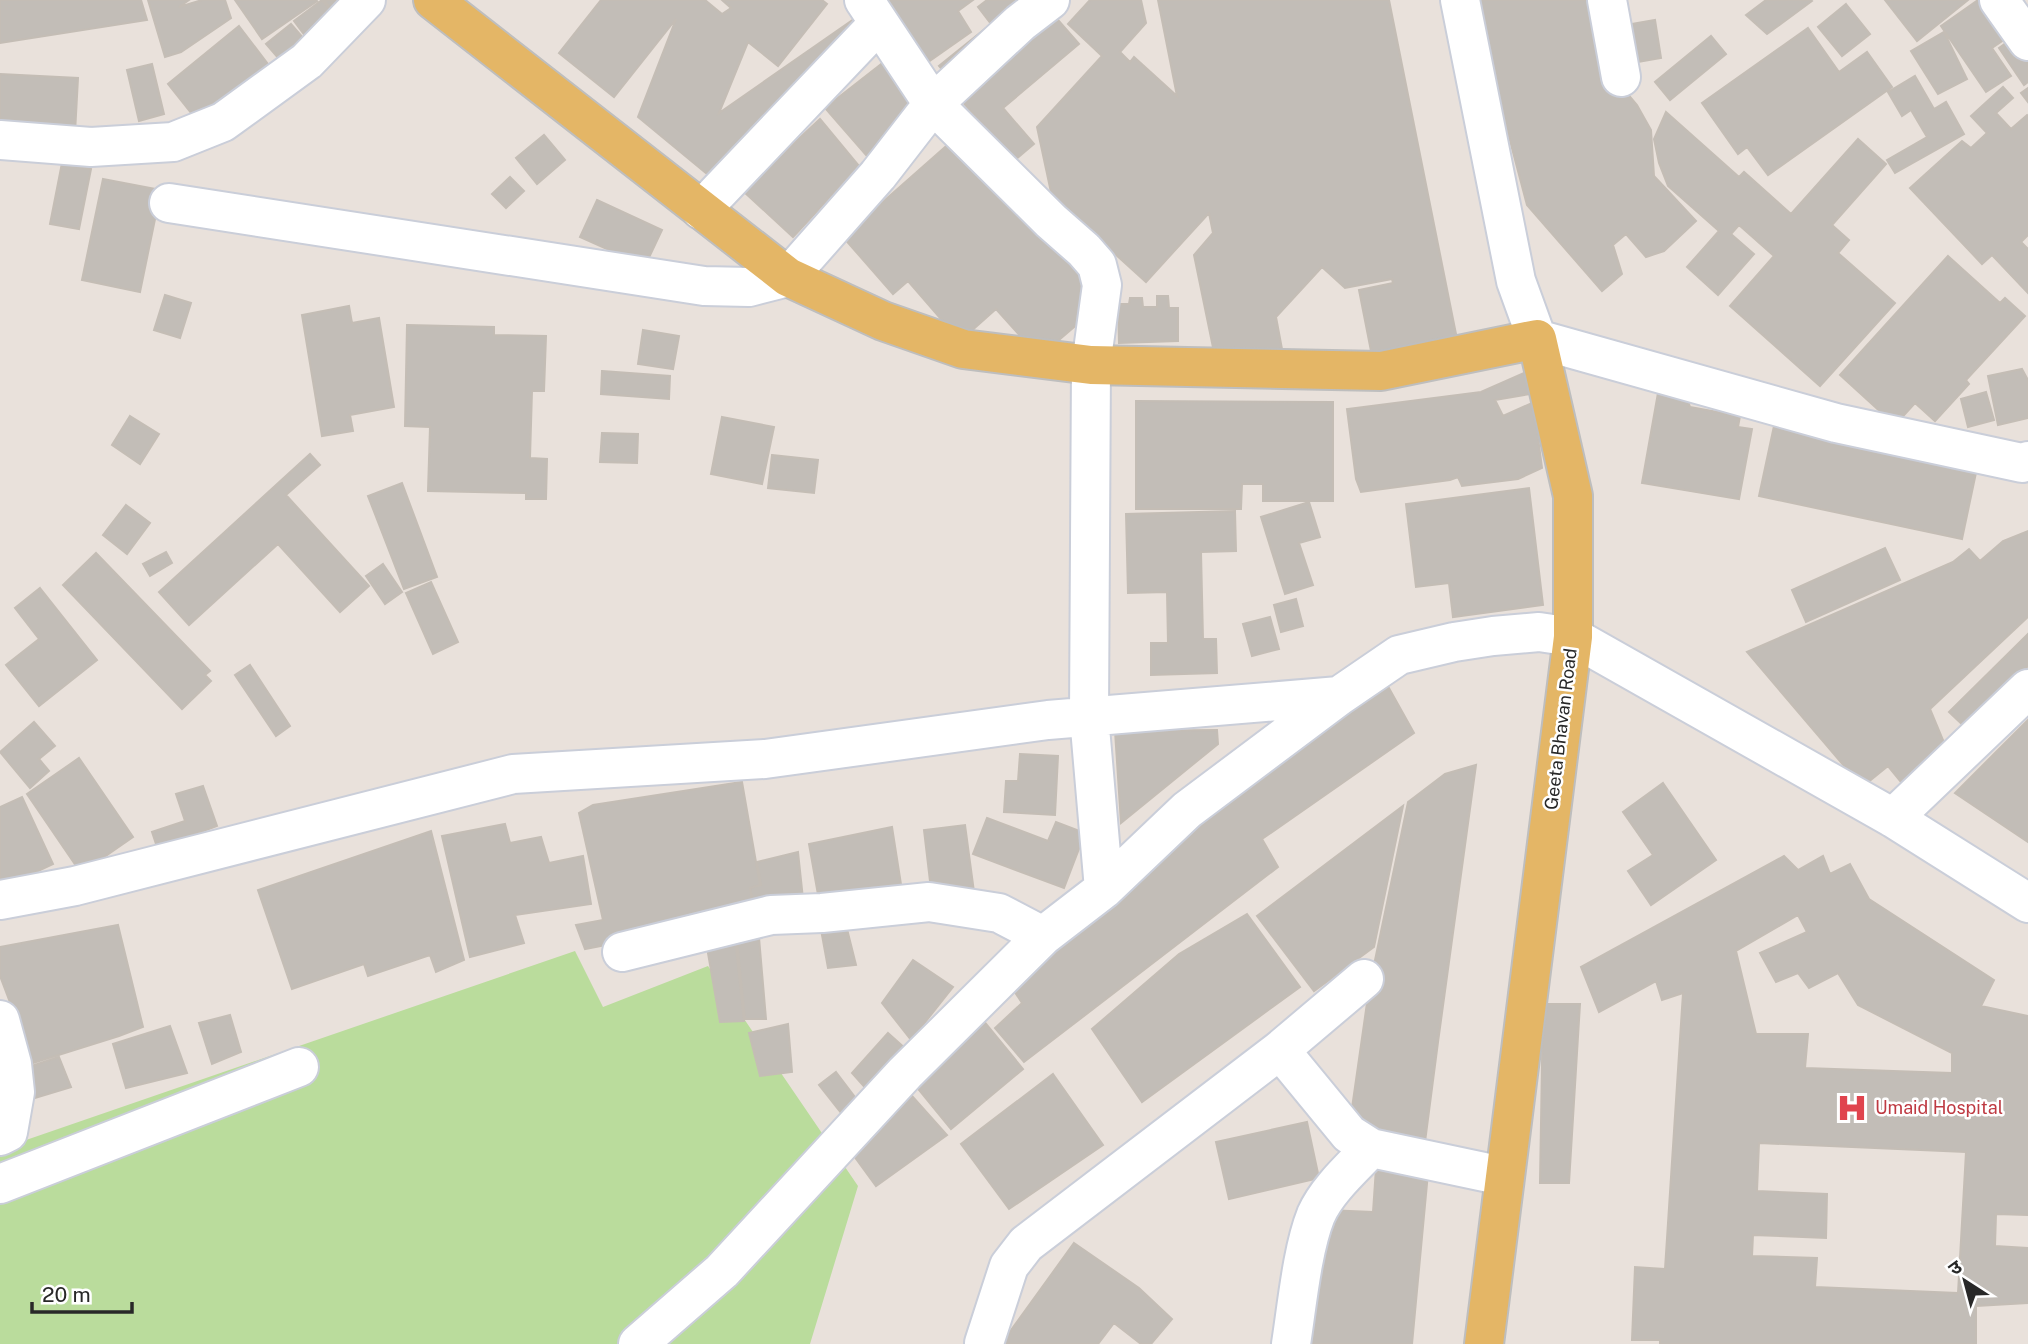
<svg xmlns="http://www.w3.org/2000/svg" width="2028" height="1344" viewBox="0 0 2028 1344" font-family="'Public Sans','Noto Sans Devanagari',sans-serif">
	<rect width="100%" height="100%" fill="#e9e1db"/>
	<!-- green -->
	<path fill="#badc9c" d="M575 951 603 1007 708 966 858 1186 810 1344H0V1149Z"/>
	<!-- building -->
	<path fill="#c2bdb7" stroke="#c4bdb5" stroke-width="2" fill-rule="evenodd" d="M0 0H141L147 20 0 43Z
		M148 0H189L179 7 202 0H225L231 18 181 52 165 57Z
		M235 0H316L317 1 262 39Z
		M322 0 335 15 306 37 294 21Z
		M324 0H350L334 13Z
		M601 0H705L722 14 731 8 722 0H822L827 4 778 66 748 42 719 113 857 17 863 26 713 179 638 117 676 19 614 97 559 53Z
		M880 0H973L958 11 971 32 921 67Z
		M987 0H1040L951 80 939 66 991 24 978 7Z
		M1090 0H1141L1146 23 1120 52 1130 62 1134 57 1177 96 1158 0H1389L1457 339 1372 356 1359 290 1393 283 1392 279 1345 288 1322 267 1276 317 1282 349 1216 362 1194 255 1213 233 1209 213 1146 282 1052 197 1037 127 1102 56 1068 24Z
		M1473 0H1601L1620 85 1637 105 1651 130 1654 176 1696 221 1664 251 1646 257 1626 234 1613 245 1622 274 1602 291 1527 205Z
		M1766 0H1811L1812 1 1767 34 1746 15Z
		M1885 0H1968L1917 41Z
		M1978 0H1996L2017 31 1992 48 2011 76 1986 92 1941 26Z
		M1846 4 1870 34 1842 56 1818 27Z
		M1051 12 1079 44 1003 108 1034 144 1014 161 955 93Z
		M1655 20 1661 58 1626 64 1620 26Z
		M291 24 305 40 280 60 266 44Z
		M239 26 277 76 203 128 168 84Z
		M1808 28 1839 72 1867 52 1892 87 1768 175 1747 147 1738 154 1702 103Z
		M1944 32 1967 79 1938 94 1911 51Z
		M2017 35 2028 52V82L2024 85 1999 48Z
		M1711 36 1726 54 1670 100 1655 82Z
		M894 54 922 107 873 163 825 108Z
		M152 64 164 114 139 121 127 70Z
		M0 74 78 78 75 133 0 130Z
		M1915 76 1934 109 1946 102 1964 134 1895 173 1887 160 1927 137 1911 110 1902 116 1888 92Z
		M2003 87 2013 98 1996 113 2011 129 2027 115 2028 116V235L2021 242 2028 249V293L1992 255 1982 264 1910 188 1962 141 1971 148 1987 133 1971 116Z
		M2028 88V102L2021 93Z
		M1666 112 1739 177 1744 172 1791 214 1858 139 1886 164 1832 225 1849 240 1838 253 1895 303 1820 386 1730 306 1774 256 1739 225 1731 234 1754 254 1718 295 1687 267 1719 231 1668 186 1659 163 1654 139Z
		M820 119 859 166 793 237 743 191Z
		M544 135 565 160 537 184 516 158Z
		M954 139 1092 278 1095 309 1039 357 996 309 960 341 908 281 893 294 843 237Z
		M62 163 91 169 79 229 50 224Z
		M510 177 524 191 506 208 492 194Z
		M103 179 161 190 140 292 82 280Z
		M597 200 662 230 645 266 580 237Z
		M1948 256 2000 303 2005 298 2025 316 1966 380 1969 384 1935 421 1915 403 1895 425 1840 375Z
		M165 295 191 303 180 338 154 330Z
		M1157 296H1168L1169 308H1178V341L1119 343 1118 304H1129L1130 298H1142L1143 307H1157Z
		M349 306 352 323 379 318 394 407 350 415 353 431 322 436 302 315Z
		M407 325 494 327V335L546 336 544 391H532L530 458 547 459 546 499H526V493L428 491 430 427 405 426Z
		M643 330 679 336 673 369 638 364Z
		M2022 369 2028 380V418L1998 425 1988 376Z
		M602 371 670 376 669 399 601 394Z
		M1526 372 1536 393 1495 400 1503 416 1541 399 1553 423 1537 430 1542 468 1518 479 1462 486 1458 477 1450 480 1361 492 1356 479 1347 409 1481 392Z
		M1986 392 1994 420 1968 427 1961 399Z
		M1658 393 1687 398 1690 407 1740 416 1738 427 1752 429 1739 499 1642 483Z
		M1136 401 1333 402V501H1263V484H1242L1241 509H1136Z
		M130 416 159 434 140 464 112 445Z
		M722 417 774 427 762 484 711 474Z
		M1774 426 1977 468 1962 539 1759 496Z
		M602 433 638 434 637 463 600 462Z
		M310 454 320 465 286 495 369 586 340 612 278 544 189 625 159 592Z
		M772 455 818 460 814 493 768 488Z
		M402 483 437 577 404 589 368 496Z
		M1529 488 1543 605 1453 617 1449 583 1416 587 1406 504Z
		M1309 502 1320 537 1299 543 1313 585 1285 594 1261 517Z
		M126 505 150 523 127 554 103 535Z
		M1235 511 1236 551 1201 552 1203 639H1216L1217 673 1151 675V643H1168L1167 592 1128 593 1126 514Z
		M2028 531V617L1930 709 1945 745 1901 782 1888 766 1862 787 1747 652 1953 562 1969 549 1980 561 2003 541Z
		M1885 548 1900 580 1806 622 1792 590Z
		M166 552 172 563 150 576 143 564Z
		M96 553 210 671 205 675 211 681 182 709 63 585Z
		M383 564 402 592 385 604 366 576Z
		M431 582 458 642 433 654 406 593Z
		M40 588 97 660 39 706 6 665 39 639 15 608Z
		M1296 599 1303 626 1281 632 1274 605Z
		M1270 617 1279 649 1252 656 1243 624Z
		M2028 634V666L1966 728 1949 712Z
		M250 665 290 726 276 736 235 675Z
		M1385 681 1414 733 1262 839 1278 867 1024 1062 995 1028 1022 1003 1009 983 1145 865Z
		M2028 720V842L1955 793Z
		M34 722 55 746 39 759 49 771 30 788 0 752Z
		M1217 730 1218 744 1121 823 1115 731Z
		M1020 754 1058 756 1055 815 1004 812 1006 781H1018Z
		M79 758 133 837 81 873 27 794Z
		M1476 765 1438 1042 1425 1142 1350 1122 1369 989 1408 802 1445 774Z
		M742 782 760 885 750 888 754 916 585 949 576 925 603 920 579 813 593 805Z
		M1663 783 1716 860 1651 905 1628 871 1653 855 1623 812Z
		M203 786 217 826 190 836 192 845 160 856 152 832 185 821 176 794Z
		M22 797 53 864 0 889V807Z
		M1403 806 1374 947 1314 991 1257 916Z
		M987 818 1048 841 1056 822 1085 833 1064 888 973 854Z
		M505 824 510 843 541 837 549 863 583 856 591 904 515 915 524 943 470 957 442 836Z
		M965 825 974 892 932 898 924 830Z
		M892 827 903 897 820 906 809 844Z
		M431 831 464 960 436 972 430 955 368 976 364 964 292 989 258 890Z
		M798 852 804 908 756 913 750 888 761 885 757 862Z
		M1784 856 1798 870 1823 856 1830 874 1850 864 1869 899 1994 980 1981 1006 2028 1016V1215L1996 1214 1995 1246 2028 1248V1303L1976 1306V1344H1660V1340H1632L1635 1267 1665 1269 1683 993 1662 1000 1656 981 1599 1012 1581 967ZM1798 915 1807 932 1760 953 1776 982 1798 973 1809 988 1838 973 1858 1005 1952 1053V1073L1805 1068 1808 1034H1756L1736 951ZM1759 1143 1966 1152 1958 1293 1815 1287 1817 1258 1752 1256 1753 1235 1826 1238 1827 1194 1757 1191Z
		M1247 914 1300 987 1142 1102 1092 1029 1179 954Z
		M845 921 856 965 828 968 820 924Z
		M118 925 143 1027 119 1036 33 1063 0 976V947Z
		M758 926 766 1019H745L736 931Z
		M734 929 744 1021 720 1022 705 936Z
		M913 960 953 987 911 1040 882 1003Z
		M1543 1004H1580L1569 1183H1540Z
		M230 1015 241 1052 212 1064 199 1023Z
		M982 1019 1023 1069 951 1129 911 1080Z
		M788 1024 792 1072 760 1076 749 1033Z
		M170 1026 187 1073 126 1088 113 1044Z
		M888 1033 906 1049 869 1092 852 1073Z
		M59 1057 71 1087 25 1101 16 1071Z
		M836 1072 858 1101 842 1114 819 1085Z
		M1053 1074 1103 1145 1009 1209 961 1144Z
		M912 1096 947 1135 876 1186 851 1152Z
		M1307 1122 1319 1178 1229 1199 1216 1142Z
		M1376 1168 1428 1173 1412 1344H1309L1327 1210 1373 1212Z
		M1074 1243 1139 1288 1172 1319 1151 1344H1141L1114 1323 1098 1344H1001Z"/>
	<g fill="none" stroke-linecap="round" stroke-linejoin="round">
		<!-- minor casing -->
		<g stroke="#caced9" stroke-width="42">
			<path id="minor" d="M864 0 933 104 1051 221 1084 250 1097 265 1102 285 1091 365 1089 716 1104 889
				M1460 0 1516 281 1537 339 1836 423 2022 463 2028 461
				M1607 0 1621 77
				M1999 0 2028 41
				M0 140 91 147 173 142 223 122 307 61 366 0
				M169 203 704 286 749 287 788 277 878 175 933 104 1020 23 1050 0
				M701 210 879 23
				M1893 818 2028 689
				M0 900 75 886 513 774 765 759 1048 720 1339 696
				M622 952 771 915 822 913 929 902 999 913 1043 936
				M0 1020 12 1064 15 1092 8 1132 0 1136
				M1280 1050 1364 979
				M0 1184 299 1067
				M984 1343 1009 1266 1026 1244 1280 1050 1349 1134 1371 1148 1503 1176
				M638 1344 722 1271 905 1073 1043 936 1104 889 1187 810 1339 696 1399 655 1454 642 1493 636 1539 632 1573 637 1893 818 2028 903
				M1291 1344C1297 1306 1302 1250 1316 1215 1327 1190 1352 1168 1371 1148"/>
		</g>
		<!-- major casing -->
		<g stroke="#bebebe" stroke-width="42">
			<path id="major" d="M433 0 788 277 883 321 963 349 1091 365 1381 371 1537 339 1573 496V637L1484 1344"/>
		</g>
		<!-- minor -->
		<use href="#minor" stroke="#fff" stroke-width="38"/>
		<!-- major -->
		<use href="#major" stroke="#e4b666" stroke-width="38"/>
	</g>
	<!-- icons -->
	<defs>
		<g id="hospital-bare" transform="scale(2.415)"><path d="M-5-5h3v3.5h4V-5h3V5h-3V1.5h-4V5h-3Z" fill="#e0444e" stroke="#fff" stroke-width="2.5" paint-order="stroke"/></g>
	</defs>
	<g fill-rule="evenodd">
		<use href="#hospital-bare" x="1852" y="1108"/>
	</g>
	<g text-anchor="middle" stroke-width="5" stroke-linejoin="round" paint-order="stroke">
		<!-- street labels -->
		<g font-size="18" fill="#282828" stroke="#fff">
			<text transform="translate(1561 729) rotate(-83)" y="6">Geeta Bhavan Road</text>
		</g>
		<!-- health labels -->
		<g font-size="18" fill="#be3a42" stroke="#fff" text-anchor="start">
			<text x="1875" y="1114">Umaid Hospital</text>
		</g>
	</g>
	<!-- north arrow -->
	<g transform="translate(1965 1281) rotate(324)" stroke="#ffffff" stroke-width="5" paint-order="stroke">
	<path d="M0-5L12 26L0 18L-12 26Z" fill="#282828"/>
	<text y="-10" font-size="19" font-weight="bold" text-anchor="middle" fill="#282828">उ</text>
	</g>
	<!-- scale -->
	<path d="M32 1302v10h100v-10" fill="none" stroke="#282828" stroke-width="3.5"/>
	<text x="42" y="1302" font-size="21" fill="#282828" stroke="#ffffff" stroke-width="5" paint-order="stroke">20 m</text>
</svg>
